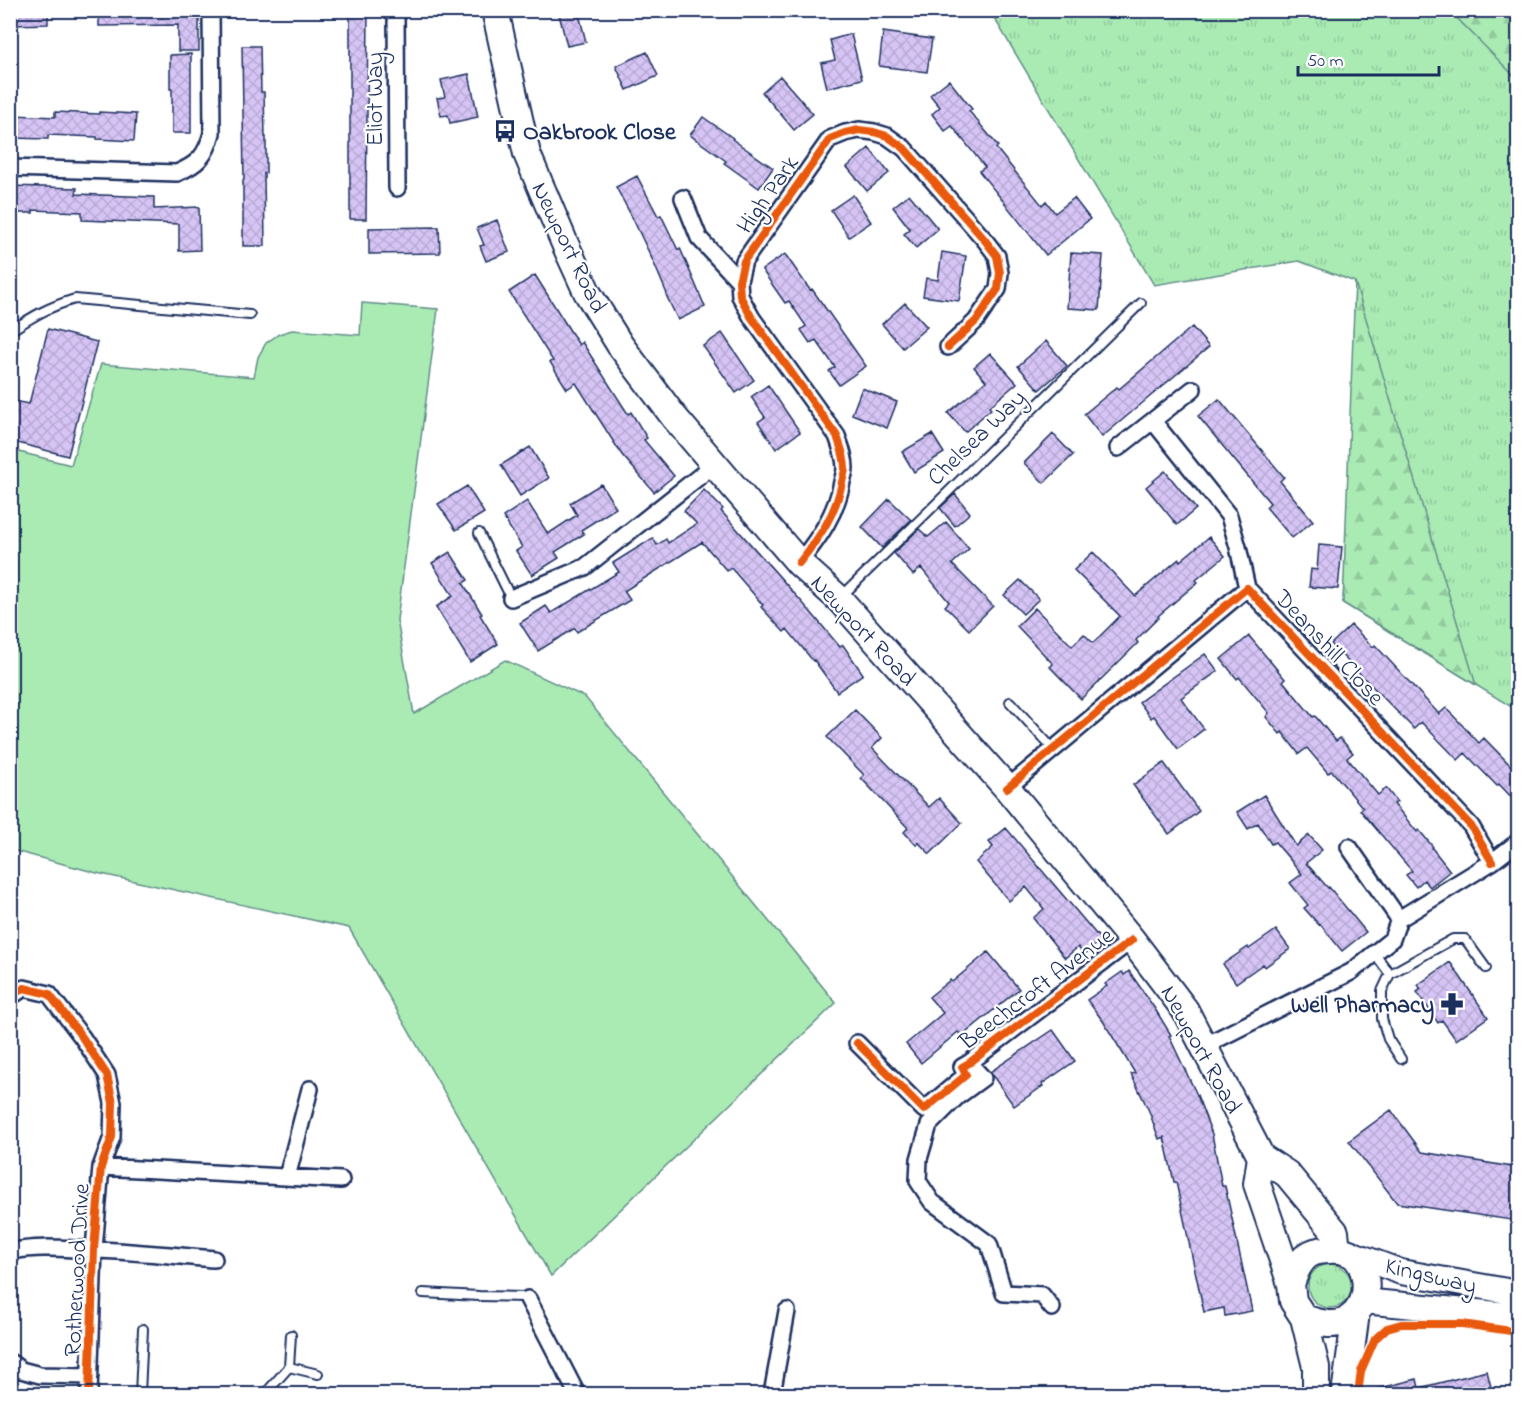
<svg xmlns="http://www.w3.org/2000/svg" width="1529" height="1405" viewBox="0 0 1529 1405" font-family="'Indie Flower',sans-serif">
	<defs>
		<pattern id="grass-tufts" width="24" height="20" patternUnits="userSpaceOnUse" patternTransform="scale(1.5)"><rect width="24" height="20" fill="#aaebb4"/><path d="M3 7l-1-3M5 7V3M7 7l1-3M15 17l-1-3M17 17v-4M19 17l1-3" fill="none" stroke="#92ca9d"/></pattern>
		<pattern id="forest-firs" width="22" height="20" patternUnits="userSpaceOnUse" patternTransform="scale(1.5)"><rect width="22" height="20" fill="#aaebb4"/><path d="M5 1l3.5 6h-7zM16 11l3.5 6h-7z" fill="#92ca9d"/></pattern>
		<pattern id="building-cross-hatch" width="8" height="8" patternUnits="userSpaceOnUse" patternTransform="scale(1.5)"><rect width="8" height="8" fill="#d6c4f5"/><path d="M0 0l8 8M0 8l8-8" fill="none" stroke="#b7a9d4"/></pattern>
	</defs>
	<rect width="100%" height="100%" fill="#fff"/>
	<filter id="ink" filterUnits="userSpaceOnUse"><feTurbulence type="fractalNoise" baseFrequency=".0167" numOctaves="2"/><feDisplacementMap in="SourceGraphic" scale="12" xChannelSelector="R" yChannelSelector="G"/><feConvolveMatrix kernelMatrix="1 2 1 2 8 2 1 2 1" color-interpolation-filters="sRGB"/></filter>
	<g filter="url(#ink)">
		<!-- grass -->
		<path fill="url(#grass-tufts)" stroke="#628d89" stroke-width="1.5" d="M990 11H1518V711L1343 603 1348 518 1355 282 1299 261 1154 285Z
			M1308 1286a22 22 0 1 1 44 0a22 22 0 1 1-44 0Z"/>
		<!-- forest -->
		<path fill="url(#forest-firs)" stroke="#628d89" stroke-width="1.5" d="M1450 11H1501L1518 24V80Z
			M1355 282 1476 685 1343 603Z"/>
		<!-- park -->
		<path fill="#aaebb4" stroke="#628d89" stroke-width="1.5" d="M362 303 438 309 397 620 414 714 505 660 585 697 836 1003 551 1276 349 928 97 873 11 850V450L71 465 101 364 254 377 258 357 266 343 279 334 292 330 360 335Z"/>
		<!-- building -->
		<path fill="url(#building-cross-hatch)" stroke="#1b2f5e" stroke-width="1.5" d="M13 10H48V24L13 25Z
			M99 10 199 11V51H178V25L99 26Z
			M350 10H368L366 219H350Z
			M558 10H578L586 42 567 46Z
			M883 32 932 39 927 72 879 66Z
			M851 34 862 79 827 88 821 63 835 60 830 40Z
			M242 46H260L261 92H264L265 137H266V173H264L265 246H243V180H244Z
			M647 52 658 76 627 90 616 66Z
			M191 54V133H172V89H170V55Z
			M469 74 478 117 450 123 448 115 441 116 437 98 445 97 441 80Z
			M780 76 813 114 794 130 762 92Z
			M949 80 972 109 969 111 998 146 996 148 1042 205 1046 201 1055 213 1074 198 1090 219 1046 255 979 171 985 167 952 126 945 131 932 114 940 107 930 95Z
			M55 112 99 114V112L136 114 134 141 97 139V137L48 135V139L13 138 14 115 55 117Z
			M703 117 733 138 732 139 773 168 759 188 724 163 726 161 690 135Z
			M869 148 889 173 867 191 847 167Z
			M637 176 658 216 661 215 678 250 680 248 705 307 678 320 666 295 667 294 653 261 632 217 616 187Z
			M10 186 77 188 76 194 154 197V209L199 207 200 250 179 251V224L82 220V212L33 210V213H10Z
			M909 194 938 229 916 248 904 234 910 229 893 207Z
			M853 195 871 222 849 237 831 210Z
			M497 220 509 252 486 261 480 246 484 245 477 228Z
			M439 227 440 253 369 254V228Z
			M942 252 966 256 959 301 923 296 926 278 938 280Z
			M1071 253 1103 255 1099 310 1067 308Z
			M785 254 810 290 812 289 866 366 839 385 829 371 835 367 816 340 810 343 801 330 806 326 789 301 785 303 762 270Z
			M535 275 579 345 582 342 628 414 631 412 647 438 644 440 674 476 654 492 622 455 576 383 567 389 550 362 553 361 509 292Z
			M905 303 927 327 903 348 882 324Z
			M1192 327 1209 347 1102 437 1084 414 1117 387 1119 389Z
			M48 329 97 342 68 456 10 441V400L29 404Z
			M722 333 754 380 736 393 703 346Z
			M1046 341 1067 366 1039 390 1018 366Z
			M990 353 1017 383 989 407 991 409 965 432 948 413 986 381 974 367Z
			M768 385 800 432 776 449 758 422 765 417 751 397Z
			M862 388 897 402 887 428 852 414Z
			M1219 399 1284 477 1280 481 1313 521 1292 538 1266 507 1270 503 1198 416Z
			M932 434 944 453 914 472 902 452Z
			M1053 434 1073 455 1044 483 1024 463Z
			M530 447 549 478 520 496 501 465Z
			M1165 471 1196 509 1177 525 1146 487Z
			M601 484 616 508 581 530 584 534 555 552 559 558 532 575 516 551 522 547 503 517 527 501 548 534 577 515 570 503Z
			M467 486 484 513 456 530 438 504Z
			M704 490 723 509 721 511 809 610 840 647 843 645 863 674 837 692 814 660 813 661 787 629 784 632 761 607 763 605 731 568 727 571 702 542 624 591 630 600 577 632 575 628 538 651 520 623 546 606 551 613 619 572 613 563 653 538 657 545 666 539 668 543 697 524 684 511Z
			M955 494 970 513 955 526 940 508Z
			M889 499 911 520 882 548 862 527Z
			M946 522 969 549 952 564 993 606 969 630 945 606 949 602 921 568 913 575 894 553 919 529 928 537Z
			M1209 537 1225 556 1196 580 1198 582 1158 616 1159 617 1136 640 1138 643 1081 699 1050 667 1053 664 1017 626 1035 608 1072 646 1084 634 1093 643 1120 616 1074 570 1093 552 1135 596 1179 559 1180 561Z
			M1319 545 1342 547 1338 589 1309 587 1311 569 1317 570Z
			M450 552 468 580 463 583 482 614 480 615 498 644 470 662 436 607 453 596 432 563Z
			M1020 580 1039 599 1023 614 1004 595Z
			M1351 625 1373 647 1375 645 1439 714 1446 708 1479 743 1484 738 1518 773V804L1499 784 1497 786 1465 753 1458 760 1421 722 1414 729 1331 644Z
			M1249 636 1285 679 1283 681 1313 717 1315 716 1336 741 1340 738 1353 753 1347 758 1378 795 1386 788 1397 802 1394 804 1417 832 1419 830 1433 847 1432 848 1450 871 1430 887 1424 880 1416 887 1406 875 1412 871 1360 810 1363 808 1332 771 1328 773 1307 748 1299 754 1282 732 1280 734 1266 717 1269 713 1239 677 1237 679 1221 659Z
			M1205 654 1218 671 1181 698 1204 729 1178 749 1154 716 1151 718 1139 702Z
			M855 710 882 738 872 748 929 807 939 798 962 823 930 854 918 842 916 845 904 832 908 828 861 778 864 775 827 737Z
			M1164 763 1199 811 1169 834 1133 785Z
			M1264 795 1296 846 1309 835 1322 850 1306 863 1328 888 1329 887 1366 932 1342 951 1320 924 1319 925 1304 908 1308 905 1290 883 1302 874 1275 842 1271 844 1258 823 1248 829 1237 812Z
			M1006 828 1101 940 1084 955 1078 947 1065 958 1033 918 1044 909 1026 887 1009 901 976 862 993 847 989 842Z
			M1276 930 1290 949 1265 967 1263 964 1236 983 1223 964 1248 947 1249 949Z
			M988 952 1019 989 962 1036 958 1032 921 1063 906 1044 943 1013 929 997 950 980 952 982Z
			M1450 962 1488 1017 1456 1040 1442 1020 1438 1023 1417 992 1421 989 1418 985Z
			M1129 971 1155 1009 1171 1035 1169 1036 1197 1095 1212 1134 1222 1186H1225L1252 1311 1225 1316 1224 1308 1204 1312 1176 1182H1174L1164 1137 1159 1139 1149 1111 1131 1074 1135 1073 1103 1021 1087 1000 1107 986 1105 984 1122 972 1124 975Z
			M1053 1030 1075 1061 1042 1084 1043 1086 1014 1106 990 1072Z
			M1391 1110 1422 1152 1518 1168V1221L1397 1203 1349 1141Z
			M1487 1371 1493 1395H1376V1389L1417 1379 1419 1388Z"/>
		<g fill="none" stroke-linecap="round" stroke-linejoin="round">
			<!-- service casing -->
			<g stroke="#1b2f5e" stroke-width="12">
				<path id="service" d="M10 331C34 316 48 307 75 299L250 315
					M479 533 511 598
					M842 596 1141 303
					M1010 702 1053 749
					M1374 953 1390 974
					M1401 1059 1388 1039 1382 1019V991L1390 974 1453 939H1465L1486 968
					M423 1293 479 1296 524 1297 528 1299
					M289 1367 291 1335
					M140 1394 143 1329
					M265 1394 289 1367 318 1374"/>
			</g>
			<!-- minor casing -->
			<g stroke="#1b2f5e" stroke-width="20">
				<path id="minor" d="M396 10 397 188
					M10 168 177 173C198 164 206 156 212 133L211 10
					M683 198 699 238 739 281
					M1153 421 1229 516 1238 547 1247 588
					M1118 448 1193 389
					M799 563C819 538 836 514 842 482 843 477 845 473 845 468 845 457 841 447 837 436L752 318 740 296 739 281 744 261 830 139 845 133 859 130 874 132 887 136 904 148 984 239 997 256 1000 273 998 289 976 321 948 347
					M511 598 585 567 715 464
					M1007 788 1247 588 1471 826 1492 862
					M1399 919 1492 862 1518 842
					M10 997 24 988 49 994 82 1037 107 1075 113 1103 112 1137 101 1167 94 1249 89 1394
					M857 1043 924 1110 966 1075 962 1067 969 1063 1132 940
					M1204 1046 1351 972 1392 939 1399 919 1349 847
					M969 1063 983 1078 957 1097 929 1125 919 1159 918 1181 932 1202 989 1244 1004 1293 1042 1295 1052 1308
					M101 1167 341 1180
					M287 1177 310 1089
					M10 1257 14 1251C34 1247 54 1248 74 1249 121 1250 168 1255 214 1259
					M528 1299 577 1394
					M10 1362 21 1370 40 1375 90 1376
					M772 1394 787 1311"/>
			</g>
			<!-- primary casing -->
			<g stroke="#1b2f5e" stroke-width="28">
				<path id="primary" d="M1345 1251 1401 1272 1518 1293
					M1363 1301 1518 1316"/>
			</g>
			<!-- trunk casing -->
			<g stroke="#1b2f5e" stroke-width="30">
				<path id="trunk" d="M495 10 527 154 565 244 587 292 620 345 674 417 799 563 839 599 1007 788 1132 940 1185 1010 1261 1157 1287 1174 1335 1232 1337 1249
					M1261 1157 1257 1184 1291 1284 1293 1301 1304 1318 1316 1367V1394
					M1291 1284C1295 1273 1298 1263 1307 1256 1313 1251 1321 1250 1329 1250 1339 1249 1353 1252 1358 1260 1366 1271 1368 1289 1363 1301 1362 1305 1358 1309 1356 1313L1345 1394
					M1304 1318C1316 1322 1331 1327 1344 1322 1348 1320 1352 1316 1356 1313"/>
			</g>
			<!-- service -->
			<use href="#service" stroke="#fff" stroke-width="8"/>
			<!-- minor -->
			<use href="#minor" stroke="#fff" stroke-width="15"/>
			<!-- primary -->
			<use href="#primary" stroke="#fff" stroke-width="24"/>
			<!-- trunk -->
			<use href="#trunk" stroke="#fff" stroke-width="26"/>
			<!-- cycleway casing -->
			<g stroke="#fff" stroke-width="11">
				<path id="cycleway" d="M799 563C819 538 836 514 842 482 843 477 845 473 845 468 845 457 841 447 837 436L752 318 740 296 739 281 744 261 830 139 845 133 859 130 874 132 887 136 904 148 984 239 997 256 1000 273 998 289 976 321 948 347
					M1007 788 1247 588 1471 826 1492 862
					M10 997 24 988 49 994 82 1037 107 1075 113 1103 112 1137 101 1167 94 1249 89 1394
					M857 1043 924 1110 966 1075 962 1067 969 1063 1132 940
					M1358 1394 1361 1371 1375 1339 1387 1328 1401 1324H1462L1518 1332"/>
			</g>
			<!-- cycleway -->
			<use href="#cycleway" stroke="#e8590c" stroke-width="8"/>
		</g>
	</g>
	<!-- icons -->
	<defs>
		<g id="bus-bare" transform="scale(1.8)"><path d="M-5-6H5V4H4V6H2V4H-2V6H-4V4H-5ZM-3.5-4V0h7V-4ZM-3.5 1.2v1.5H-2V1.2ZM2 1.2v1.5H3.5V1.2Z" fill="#1b2f5e" stroke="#fff" stroke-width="2.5" paint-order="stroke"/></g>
		<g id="pharmacy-bare" transform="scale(1.8)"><path d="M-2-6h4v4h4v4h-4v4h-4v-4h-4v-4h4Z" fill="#1b2f5e" stroke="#fff" stroke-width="2.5" paint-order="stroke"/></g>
	</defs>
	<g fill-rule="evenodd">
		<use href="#bus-bare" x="505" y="131"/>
		<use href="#pharmacy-bare" x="1452" y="1004"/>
	</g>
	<g text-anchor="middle" stroke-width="4.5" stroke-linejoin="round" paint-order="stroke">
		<!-- street labels -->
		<g font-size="24" fill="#1b2f5e" stroke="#fff">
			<text transform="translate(374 99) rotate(-90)" y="8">Eliot Way</text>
			<text transform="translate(767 194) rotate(-55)" y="8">High Park</text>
			<text transform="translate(570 247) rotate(64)" y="8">Newport Road</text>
			<text transform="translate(976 437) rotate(-44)" y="8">Chelsea Way</text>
			<text transform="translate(864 630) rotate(47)" y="8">Newport Road</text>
			<text transform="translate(1330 647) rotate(47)" y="8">Deanshill Close</text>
			<text transform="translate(1036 988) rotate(-37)" y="8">Beechcroft Avenue</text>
			<text transform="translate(1202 1049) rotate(61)" y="8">Newport Road</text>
			<text transform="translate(76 1270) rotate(-87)" y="8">Rotherwood Drive</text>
			<text transform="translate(1431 1275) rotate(13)" y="8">Kingsway</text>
		</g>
		<!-- poi labels -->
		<g font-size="24" font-weight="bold" fill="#1b2f5e" stroke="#fff" text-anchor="start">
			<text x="523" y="139">Oakbrook Close</text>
			<text x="1434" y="1012" text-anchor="end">Well Pharmacy</text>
		</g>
	</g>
	<!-- margin -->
	<rect width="1529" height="1405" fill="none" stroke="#fff" stroke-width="36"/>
	<rect x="18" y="18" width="1493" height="1369" fill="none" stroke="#1b2f5e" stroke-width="2" filter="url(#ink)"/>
	<!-- scale -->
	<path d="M1298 66v9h141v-9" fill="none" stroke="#1b2f5e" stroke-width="3"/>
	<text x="1307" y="66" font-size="18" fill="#1b2f5e" stroke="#ffffff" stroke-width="4.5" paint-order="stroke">50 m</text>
</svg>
